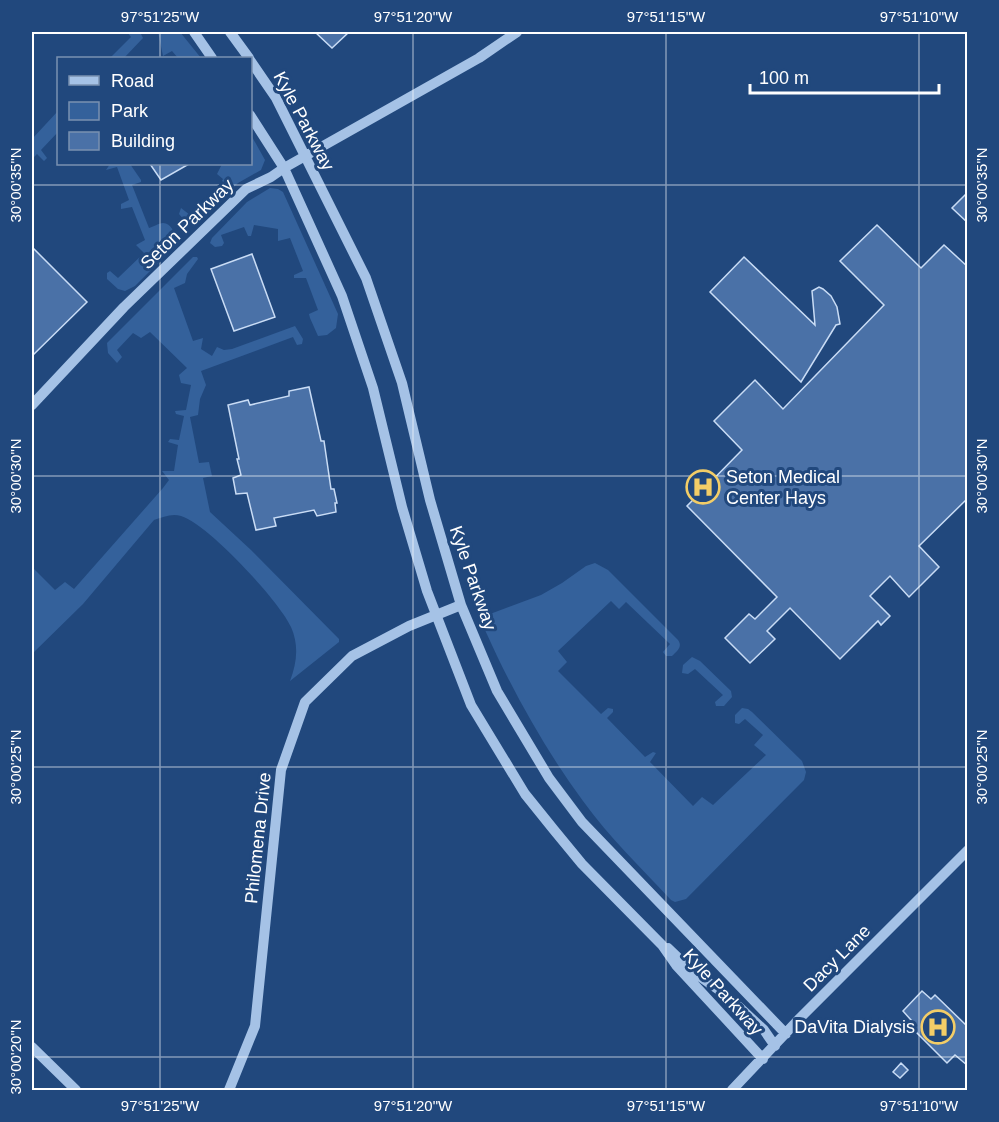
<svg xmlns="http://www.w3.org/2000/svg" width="999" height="1122" viewBox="0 0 999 1122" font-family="Helvetica,sans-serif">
	<rect width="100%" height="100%" fill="#21487d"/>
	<!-- green -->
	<path fill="#34619b" d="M127 32H140L143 38 124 58H110L131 37Z
		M158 32H180L201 58H178L172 51 163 56Z
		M58 111V132L41 150 47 158 44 161 37 154 32 159V139Z
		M251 135 265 160 261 170 238 183 200 220 194 222 185 221 179 214 181 208 190 215 224 183 222 181 223 179 217 174 222 164H250Z
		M110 164H130L141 180V182L132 185 149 228C153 227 159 223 163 223 175 224 176 240 173 248L135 286 125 291 118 289 107 279V273L110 271 118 278 144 253 136 245 145 240 132 207 121 209V204L129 200 117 167 106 170Z
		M270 188 278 189 283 192 338 314 336 328 327 335 318 336 310 318 309 314 318 310 306 278H294V275L303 271 290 238 278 241V229L254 225 251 236H248L244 227 221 235 224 243 222 246 215 247 210 243 212 238 247 202Z
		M193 257H197L198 259 187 274 185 283 174 288 193 341 203 338 201 349 212 356 217 347 224 350 232 349 295 326 303 339 302 344 297 345 293 337 201 371 206 385 200 399 198 415 190 417 199 463 209 462 212 476 203 478 210 512 251 550 339 639V642L290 681C297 663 299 645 291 627 279 601 208 524 181 516 172 513 163 517 154 520L83 604 32 654V567L55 590 65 582 74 589 163 488 169 480 162 471H174L178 445 168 442 170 439 179 440 184 416 176 414 175 411 186 410 191 385 181 383 179 375 187 368 150 332 141 338 133 333 117 350 122 357 117 363 108 353 107 343Z
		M595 563 608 570 678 640C683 647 677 651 672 656H666L663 652 670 644 626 602 619 609 611 601 558 651 567 662 558 671 601 714 608 708 613 709V712L607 718 645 757 653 752 656 753 650 762 693 806 702 797 713 805 766 755 754 745 763 735 745 719 739 724 735 723V715L742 708 748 709 752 712 802 761 806 772 804 780 686 899 675 902 671 900C641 868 609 837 583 801 544 748 512 690 485 630V623L490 614 541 595 562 583 586 566Z
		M692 657 700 661 731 691 732 697 724 706H716L715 702 723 695 695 669 688 674 682 673 683 665Z"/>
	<!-- building -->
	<path fill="#4a71a7" stroke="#c9dcf5" stroke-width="1.5" d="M315 32H349L332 48Z
		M150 164H189L161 180Z
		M968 192V223L952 208Z
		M877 225 921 268 944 245 968 267V498L919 546 939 567 909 597 890 576 870 596 890 616 881 625 878 621 840 659 790 608 767 631 775 639 750 663 725 638 749 614 755 619 777 597 687 506 742 450 714 421 755 380 783 409 884 305 840 261Z
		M32 247 87 302 32 356Z
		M252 254 275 317 234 331 211 269Z
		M744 257 815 325 812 291 819 287 823 289 831 296 837 307 840 324 836 325 801 382 710 292Z
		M309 387 321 441H324L331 489H334L337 503H335L336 512 317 516 314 510 274 518 276 526 256 530 247 493 236 494 233 478 241 475 237 459H239L228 405 248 400 250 405 289 396V391Z
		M922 991 931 999 935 995 968 1027V1066L955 1055 947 1063 907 1023 911 1020 903 1011Z
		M901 1063 908 1070 900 1078 893 1072Z"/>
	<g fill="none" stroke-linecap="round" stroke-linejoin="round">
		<!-- minor -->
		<path stroke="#a5c2e6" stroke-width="10" d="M194 32 212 58
			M230 32 249 58
			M250 60 276 98 366 278 402 383 430 500 461 605 497 691 549 778 582 822 786 1034
			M250 115 284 168 342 296 373 388 402 507 427 591 471 705 525 794 554 830 582 864 662 945 676 965 763 1059
			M32 405 124 307 246 189 271 177 284 168 479 58 517 32
			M668 948 692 971 726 995 764 1030 775 1046
			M32 1047 76 1090
			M229 1090 255 1026 281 770 305 702 352 656 409 626 461 605
			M732 1090 800 1018 968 850"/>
	</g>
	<!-- ticks -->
	<path fill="none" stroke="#fff" stroke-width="1.5" stroke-opacity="0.45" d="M160 32V58M413 32V1090M666 32V1090M919 32V1090M160 164V1090M32 185H968M32 476H968M32 767H968M32 1057H968"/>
	<!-- icons -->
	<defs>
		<g id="hospital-ring" transform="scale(1.725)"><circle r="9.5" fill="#21487d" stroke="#f3cd67" stroke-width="1.5"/><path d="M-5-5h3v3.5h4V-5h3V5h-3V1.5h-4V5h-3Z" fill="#f3cd67"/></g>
	</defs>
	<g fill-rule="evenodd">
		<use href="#hospital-ring" x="703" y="487"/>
		<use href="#hospital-ring" x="938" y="1027"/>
	</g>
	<g text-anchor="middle" stroke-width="6" stroke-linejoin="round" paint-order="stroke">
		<!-- street labels -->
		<g font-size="18" fill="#fff" stroke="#21487d">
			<text transform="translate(304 121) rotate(62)" y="6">Kyle Parkway</text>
			<text transform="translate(187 224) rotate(-44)" y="6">Seton Parkway</text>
			<text transform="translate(473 578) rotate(71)" y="6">Kyle Parkway</text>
			<text transform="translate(258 838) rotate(-84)" y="6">Philomena Drive</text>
			<text transform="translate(837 958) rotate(-45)" y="6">Dacy Lane</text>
			<text transform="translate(723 992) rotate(48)" y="6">Kyle Parkway</text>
		</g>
		<!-- poi labels -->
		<g font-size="18" fill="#fff" stroke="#21487d" text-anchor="start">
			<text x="726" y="483">Seton Medical<tspan x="726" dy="21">Center Hays</tspan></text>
			<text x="915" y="1033" text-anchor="end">DaVita Dialysis</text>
		</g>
	</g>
	<!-- border -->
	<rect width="999" height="1122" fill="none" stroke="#21487d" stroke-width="66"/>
	<!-- legend -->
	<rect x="57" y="57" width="195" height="108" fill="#21487d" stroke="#7a91b1" stroke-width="1.5"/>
	<rect x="69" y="76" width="30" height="9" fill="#a5c2e6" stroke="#7a91b1" stroke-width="1.5"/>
	<text x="111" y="87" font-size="18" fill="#ffffff">Road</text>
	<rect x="69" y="102" width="30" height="18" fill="#34619b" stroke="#7a91b1" stroke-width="1.5"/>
	<text x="111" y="117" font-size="18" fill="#ffffff">Park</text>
	<rect x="69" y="132" width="30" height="18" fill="#4a71a7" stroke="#7a91b1" stroke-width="1.5"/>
	<text x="111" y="147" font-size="18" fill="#ffffff">Building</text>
	<!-- scale -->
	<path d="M750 84v9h189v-9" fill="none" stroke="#ffffff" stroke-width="3"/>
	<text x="759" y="84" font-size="18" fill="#ffffff" stroke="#21487d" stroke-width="4.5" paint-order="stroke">100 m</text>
	<rect x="33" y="33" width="933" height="1056" fill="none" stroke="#fff" stroke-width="2"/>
	<g font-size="15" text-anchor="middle" fill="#fff">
		<text x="160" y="22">97°51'25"W</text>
		<text x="413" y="22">97°51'20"W</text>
		<text x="666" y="22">97°51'15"W</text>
		<text x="919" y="22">97°51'10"W</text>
		<text transform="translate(16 185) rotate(-90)" y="5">30°00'35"N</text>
		<text transform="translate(982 185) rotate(-90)" y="5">30°00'35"N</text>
		<text transform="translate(16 476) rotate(-90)" y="5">30°00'30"N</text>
		<text transform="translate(982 476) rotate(-90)" y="5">30°00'30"N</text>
		<text transform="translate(16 767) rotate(-90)" y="5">30°00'25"N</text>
		<text transform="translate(982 767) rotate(-90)" y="5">30°00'25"N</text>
		<text transform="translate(16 1057) rotate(-90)" y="5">30°00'20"N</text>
		<text x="160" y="1111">97°51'25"W</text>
		<text x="413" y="1111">97°51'20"W</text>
		<text x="666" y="1111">97°51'15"W</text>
		<text x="919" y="1111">97°51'10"W</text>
	</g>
</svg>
